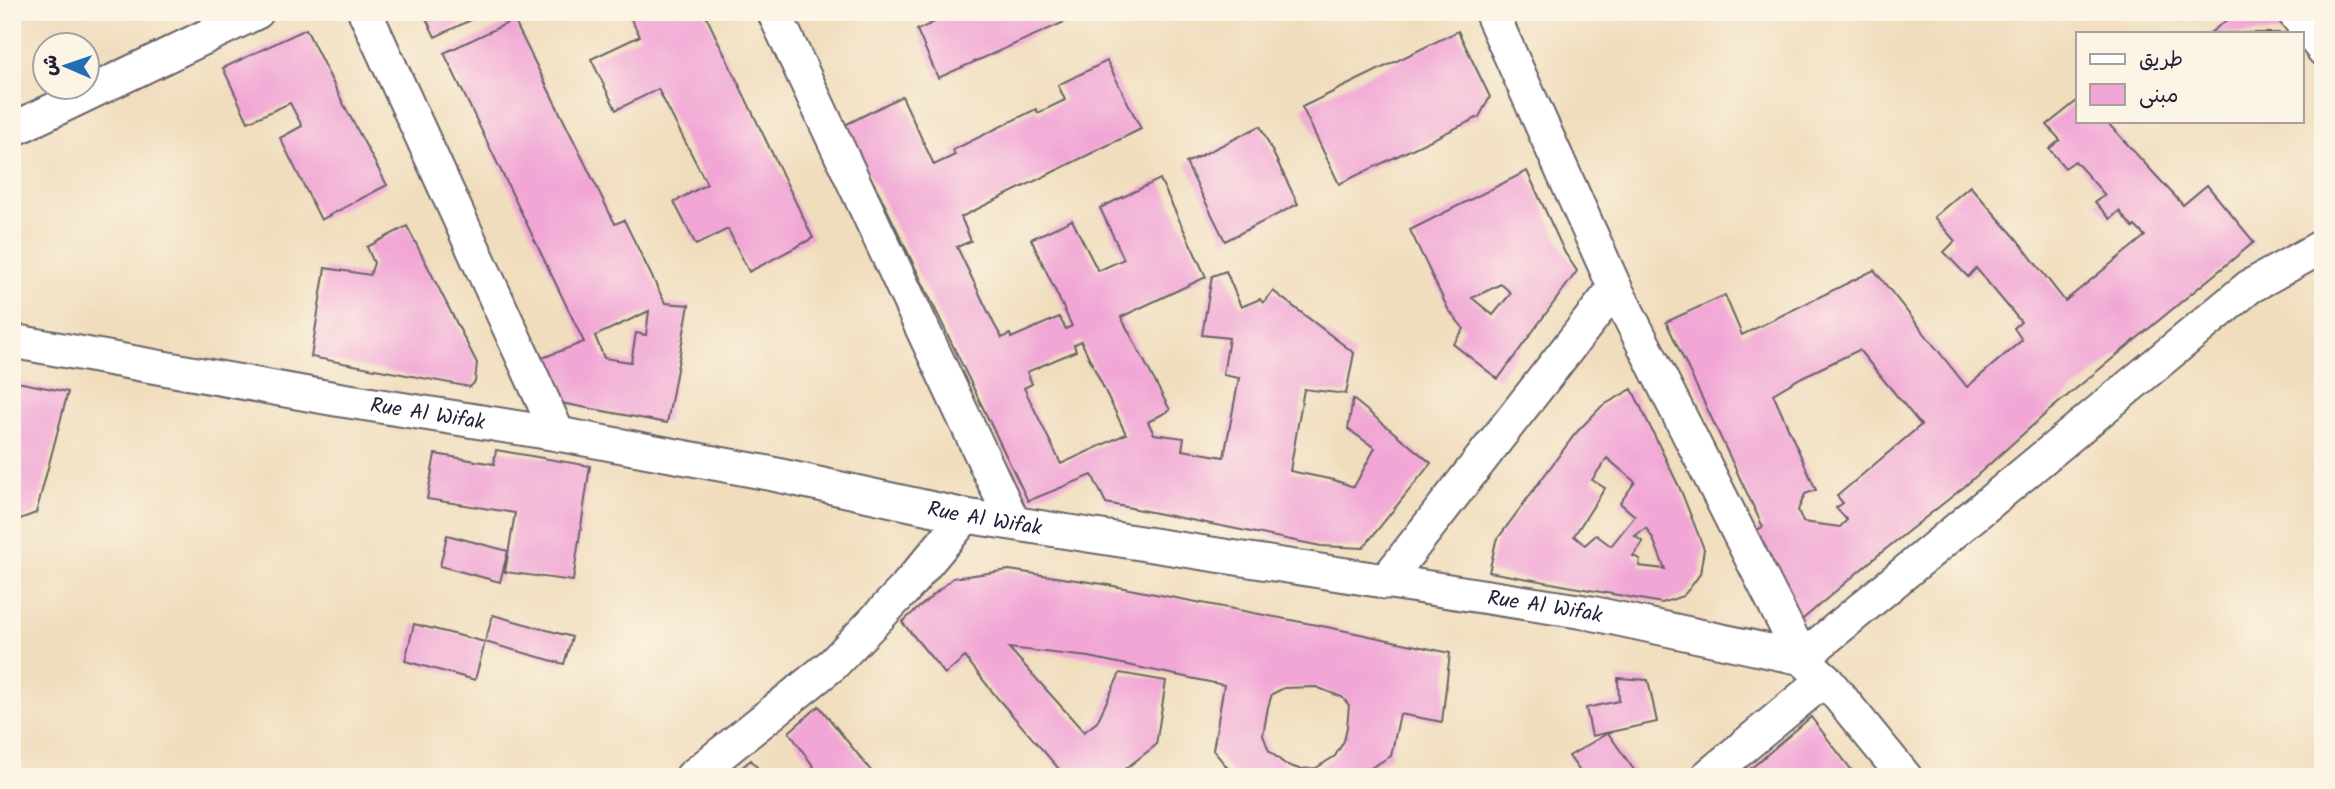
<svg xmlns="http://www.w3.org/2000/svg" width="2335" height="789" viewBox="0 0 2335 789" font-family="Kalam,'Playpen Sans Arabic',sans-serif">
	<rect width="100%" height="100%" fill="#fcf5e5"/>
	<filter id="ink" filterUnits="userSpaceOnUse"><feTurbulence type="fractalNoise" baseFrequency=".0143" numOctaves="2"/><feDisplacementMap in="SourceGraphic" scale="14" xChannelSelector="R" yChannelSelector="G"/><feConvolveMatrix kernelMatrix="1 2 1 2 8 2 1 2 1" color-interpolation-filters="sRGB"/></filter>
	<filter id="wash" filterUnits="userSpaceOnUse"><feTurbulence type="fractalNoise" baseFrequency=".00686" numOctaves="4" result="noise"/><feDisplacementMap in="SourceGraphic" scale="28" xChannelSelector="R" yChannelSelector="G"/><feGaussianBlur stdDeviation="1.57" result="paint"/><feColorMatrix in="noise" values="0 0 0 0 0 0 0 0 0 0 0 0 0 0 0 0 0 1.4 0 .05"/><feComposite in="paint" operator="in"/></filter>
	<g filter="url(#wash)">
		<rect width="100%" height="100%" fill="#f0ddbd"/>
		<g id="blocks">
			<!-- building -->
			<path fill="#f1a6d5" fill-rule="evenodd" d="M423 12H488L435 37Z
				M627 12H704L813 238 749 272 728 229 696 245 674 202 707 184 658 89 616 110 591 59 640 36Z
				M957 12H1066L1069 20 938 78 917 30Z
				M2237 12H2279L2295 33H2210Z
				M514 20 615 224 624 220 665 303 689 305 667 423 561 403 542 358 584 342 444 53ZM649 311 646 335 636 333 631 362 604 358 595 336Z
				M306 29 344 105 387 185 321 220 280 138 302 126 290 103 248 122 223 68Z
				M1458 31 1490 97 1479 117 1339 184 1302 107Z
				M1107 61 1141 129 961 217 971 241 957 247 994 324 1002 338 1010 334 1011 338 1059 317 1066 329 1072 326 1031 239 1072 220 1098 271 1124 259 1100 208 1160 179 1206 277 1121 317 1170 410 1148 422 1154 434 1184 438 1182 450 1224 457 1239 378 1223 375 1229 338 1202 335 1212 276 1226 271 1241 307 1260 299 1263 303 1273 291 1354 353 1346 394 1304 389 1290 471 1334 480 1354 487 1375 448 1348 429 1353 399 1431 463 1363 548 1321 546 1106 503 1092 475 1028 501 880 195 843 126 902 96 934 165 955 155 953 150 1036 109 1038 113 1065 100 1058 85ZM1081 341 1126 434 1061 464 1024 388 1032 384 1027 372 1076 351 1074 345Z
				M2078 100V121H2106L2183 205 2207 185 2254 242 2050 410 1964 487 1877 556 1803 619 1794 618 1754 531 1763 527 1666 322 1725 295 1742 335 1874 270 1967 387 2022 340 2014 328 2021 322 1976 268 1968 277 1944 252 1955 241 1934 217 1970 186 2015 237 2065 301 2145 236 2135 226 2133 228 2119 211 2110 219 2095 202 2105 195 2075 161 2065 168 2049 149 2060 140 2047 125ZM1859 350 1921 425 1837 496 1843 503 1836 508 1847 520 1840 527 1803 522 1798 510 1805 494 1816 490 1773 394 1802 377Z
				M1260 126 1298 204 1225 241 1186 163Z
				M1527 171 1565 253 1577 271 1498 379 1453 344 1464 329 1448 309 1410 230ZM1501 284 1511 293 1493 315 1472 298Z
				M407 226 477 363 475 382 470 387 311 357 325 268 370 275 374 263 367 247Z
				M12 381 68 392 36 513 12 522Z
				M1632 389 1681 491 1704 549 1700 574 1690 588 1683 596 1662 603 1489 572 1496 541 1575 434 1602 406ZM1607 458 1635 482 1620 503 1635 516 1611 546 1596 535 1585 545 1574 536 1605 488 1592 480ZM1646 528 1653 539 1665 569 1639 566 1640 559 1633 556 1643 542 1635 536Z
				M496 450 590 466 573 581 505 572 515 513 427 499 435 454 494 464Z
				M447 535 508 551 500 582 440 566Z
				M1009 570 1103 584 1327 627 1450 653 1442 722 1400 714 1391 756 1355 777H1235L1213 750 1224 685 1089 657 1009 648 1084 732 1097 722 1120 673 1166 681 1156 745 1115 777H1066L999 700 965 657 945 674 902 622 953 578ZM1316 687 1342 697 1349 705 1347 727 1344 741 1335 756 1316 768 1299 769 1285 764 1269 751 1263 735 1268 707 1272 694 1284 688Z
				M493 615 572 637 564 664 485 642 475 680 405 661 414 624 485 642Z
				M1618 678 1648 680 1657 722 1592 736 1586 708 1619 701Z
				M819 706 876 777H821L789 732Z
				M1811 717 1857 777H1741L1770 752Z
				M1608 733 1639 777H1610L1608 774 1603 777H1584L1569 756Z
				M751 760 765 777H730Z"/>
		</g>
	</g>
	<g filter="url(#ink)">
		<use href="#blocks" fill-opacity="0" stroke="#6a6368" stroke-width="2"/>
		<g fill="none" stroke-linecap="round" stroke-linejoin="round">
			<!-- minor casing -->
			<g stroke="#6a6368" stroke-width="37">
				<g id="minor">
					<path d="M365 12 558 434"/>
					<path d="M774 12 1013 522"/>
					<path d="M1491 12 1615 288 1802 658 2249 287 2323 246"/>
					<path d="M2294 12 2323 49"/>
					<path d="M12 130 257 12"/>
					<path id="s1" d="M12 341 336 399 558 434 768 473 966 516 1591 613 1802 658 1825 679 1905 777"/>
					<path d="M1385 582 1615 288"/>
					<path d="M692 777 833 664 903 591 966 516"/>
					<path d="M1707 777 1825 679"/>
				</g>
			</g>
			<!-- minor -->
			<use href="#minor" stroke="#fff" stroke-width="33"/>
		</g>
	</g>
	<g text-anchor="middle" stroke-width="7" stroke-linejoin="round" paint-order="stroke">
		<!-- street labels -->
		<g font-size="21" fill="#22223b" stroke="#fcf5e5">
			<text dy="7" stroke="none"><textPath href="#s1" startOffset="422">Rue Al Wifak</textPath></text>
			<text dy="7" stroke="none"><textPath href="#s1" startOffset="989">Rue Al Wifak</textPath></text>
			<text dy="7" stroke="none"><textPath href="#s1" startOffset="1556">Rue Al Wifak</textPath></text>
		</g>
	</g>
	<!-- margin -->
	<rect width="2335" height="789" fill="none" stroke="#fcf5e5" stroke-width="42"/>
	<!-- legend -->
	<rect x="2076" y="32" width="228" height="91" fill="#fcf5e5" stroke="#a5a1a1" stroke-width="2"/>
	<rect x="2090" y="54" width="35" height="10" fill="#ffffff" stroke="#a5a1a1" stroke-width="2"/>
	<text x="2139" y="66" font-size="21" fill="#22223b">طريق</text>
	<rect x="2090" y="84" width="35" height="21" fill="#f1a6d5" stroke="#a5a1a1" stroke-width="2"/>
	<text x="2139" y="102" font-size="21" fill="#22223b">مبنى</text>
	<!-- north arrow -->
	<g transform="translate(66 66) rotate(272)"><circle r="33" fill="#fcf5e5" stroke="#a5a1a1" stroke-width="2"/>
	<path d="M0-5L12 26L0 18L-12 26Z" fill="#1f6fb2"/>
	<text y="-10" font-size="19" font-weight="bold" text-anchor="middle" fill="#22223b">ش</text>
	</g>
</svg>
